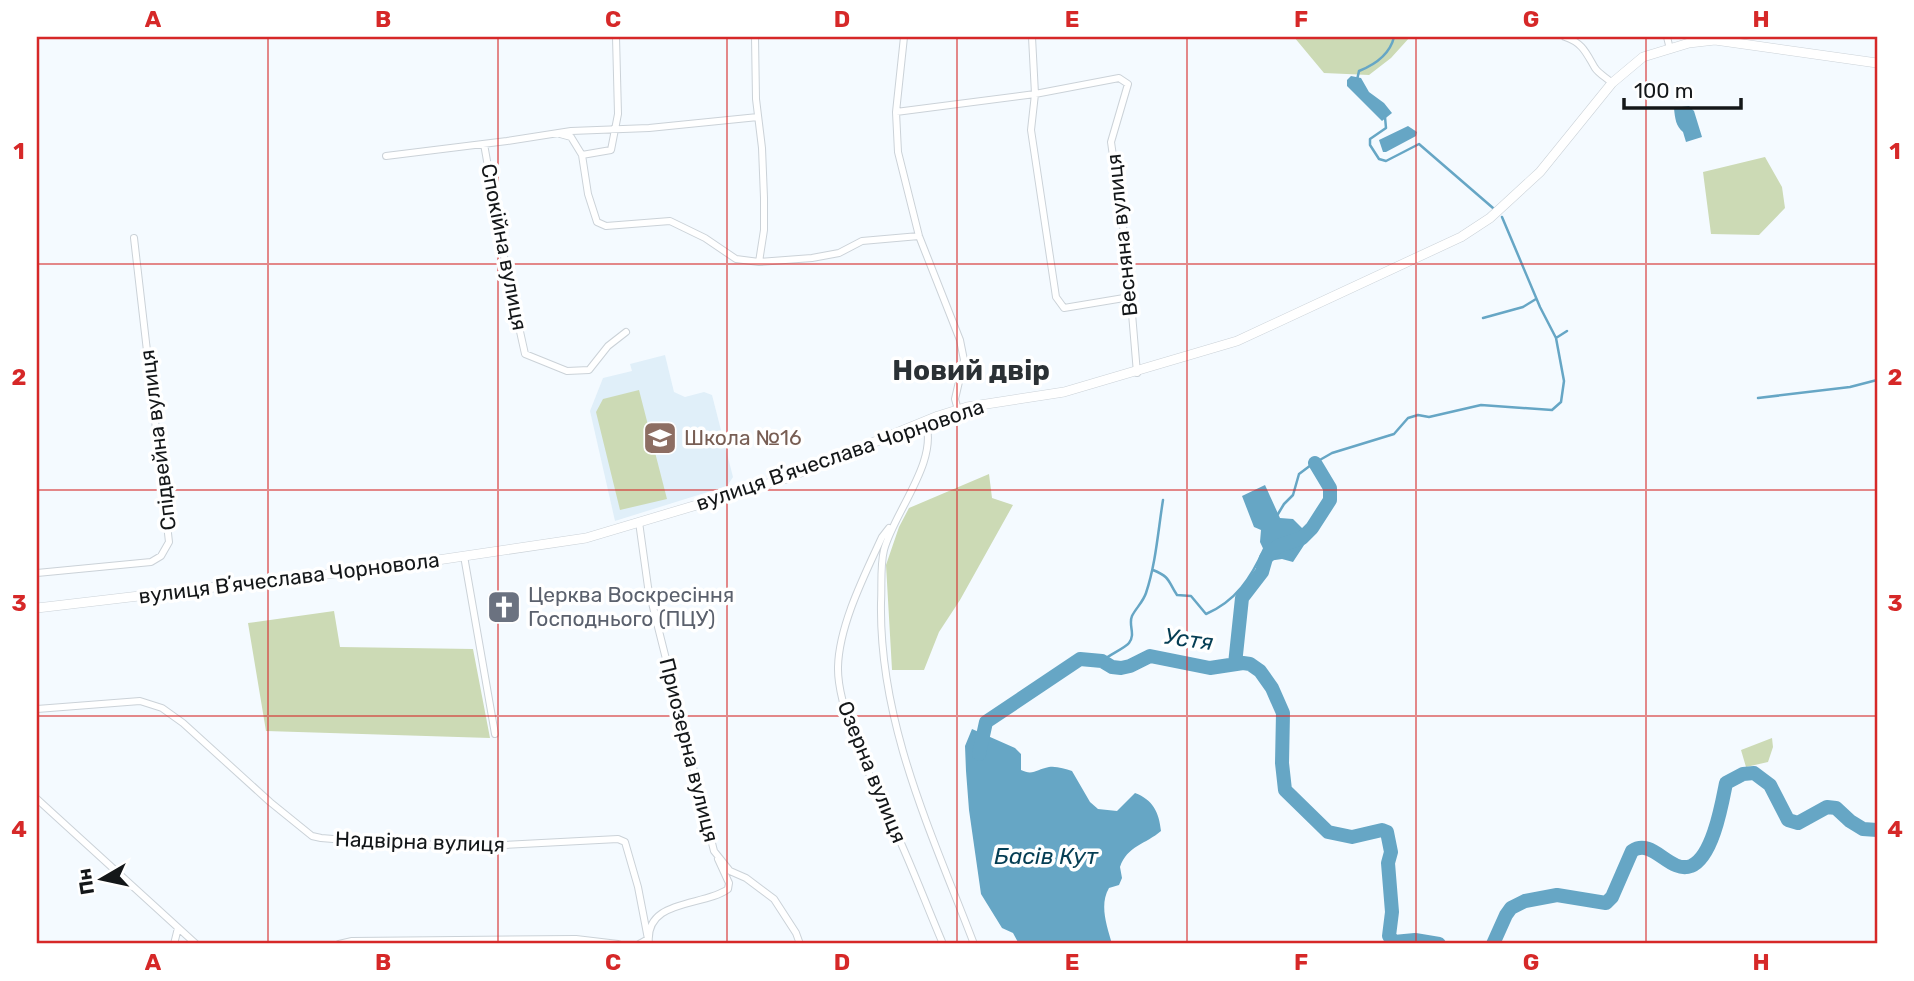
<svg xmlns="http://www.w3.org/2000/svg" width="1914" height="981" viewBox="0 0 1914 981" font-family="Rubik,sans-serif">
	<rect width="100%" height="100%" fill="#f4faff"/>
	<!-- built -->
	<path fill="#e0eff9" d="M665 355 674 392 685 397 704 392 712 395 733 477 727 486 615 521 590 411 603 378 632 371 630 364Z"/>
	<!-- green -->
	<path fill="#ccdab5" d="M1294 37H1410L1391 58 1369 75 1324 73Z
		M1765 157 1782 187 1785 208 1759 235 1711 234 1703 172Z
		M639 390 667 499 620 510 596 412 603 399Z
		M989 474 992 498 1013 505 960 600 939 632 924 670H892L886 565 899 527 909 508Z
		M334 611 340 647 473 649 490 738 266 731 248 623Z
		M1772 738 1773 747 1768 762 1746 767 1741 750Z"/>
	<!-- water -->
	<path fill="#66a6c5" d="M1351 76 1361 78 1369 92 1384 103 1392 113 1382 121 1347 86V80Z
		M1689 106 1694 111 1702 137 1686 142 1683 132C1676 126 1675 119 1674 108Z
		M1408 126 1417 132 1416 136 1386 152H1383L1379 140Z
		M1265 485 1280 518 1293 519 1310 536 1293 562 1282 559 1269 561 1260 542 1261 530 1254 527 1242 496Z
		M972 729 1015 748 1021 754V770C1033 776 1037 769 1049 767 1057 766 1065 769 1072 771L1090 802 1098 809 1117 811 1135 793C1153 800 1159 812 1161 831 1146 844 1127 846 1120 867L1122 878 1119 885 1109 888C1099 905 1107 926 1112 944H1019L1013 933 1002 928 981 894 969 810 966 771 965 746Z"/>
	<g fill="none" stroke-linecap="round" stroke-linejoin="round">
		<!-- stream -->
		<path stroke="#66a6c5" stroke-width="2.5" d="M1357 80 1359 71C1374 65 1390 54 1394 37
			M1385 117 1386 128 1370 139V145L1379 159 1386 161 1419 144 1493 208
			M1483 318 1523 307 1536 299
			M1556 338 1567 331
			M1758 398 1850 387 1877 380
			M1278 514 1284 504 1293 495 1299 474 1311 465 1332 453 1394 434 1408 418 1418 415 1429 417 1481 405 1552 410 1561 402 1564 381 1556 338 1540 307 1502 217
			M1153 570C1171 577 1168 582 1177 595L1191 596 1206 614C1236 601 1251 578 1264 549
			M1102 661C1109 655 1125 648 1129 643 1136 634 1128 625 1132 616 1136 608 1143 602 1146 593 1156 563 1158 531 1163 500
			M1404 944 1405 943"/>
		<!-- river -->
		<path stroke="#66a6c5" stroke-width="14" d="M1235 664 1242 598 1262 572 1266 558 1278 546 1302 538 1312 528 1330 500V488L1315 463
			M979 754 986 722 1080 659 1102 661 1112 667 1121 668 1130 666 1150 656 1210 668 1243 663 1250 664 1260 671 1272 688 1283 713 1282 763 1285 790 1328 832 1352 837 1382 830 1387 832 1391 852 1388 863 1392 912 1389 936 1394 942 1415 940 1439 944
			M1493 944 1506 915 1511 908 1525 901 1557 895 1606 903 1612 897 1632 851C1653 837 1669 874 1691 866 1713 857 1722 803 1726 783L1743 774 1754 773 1770 785 1788 820 1798 823 1827 807 1836 808 1850 821 1863 829 1877 830"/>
		<!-- minor casing -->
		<g stroke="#cbd2d8" stroke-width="8">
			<path id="minor" d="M755 37 756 99 762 148 764 198V230L759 262
				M904 37 896 112 898 152 919 236 960 340 964 360 955 399 958 410
				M1032 37 1035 94 1119 78 1128 84 1111 142 1127 254 1137 373
				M1565 37C1583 43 1586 53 1595 68 1599 74 1607 78 1612 83
				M1667 37 1670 49
				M896 112 1035 94 1031 130 1056 297 1064 308 1130 297
				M560 134 571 137 582 155 588 194 597 222 606 226 670 221 705 238 736 259 759 262 812 258 839 253 862 241 919 236
				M484 144 507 273 525 354 567 371 589 370 608 346 626 332
				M582 155 611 150 618 114 616 37
				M386 156 507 141 571 131 649 128 758 117
				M925 421C940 460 894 512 884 550 880 566 882 586 881 603 879 724 932 834 974 944
				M639 522 648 587 714 851 730 871 746 878 774 899 796 933 800 944
				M889 528 882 537C865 574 839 625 838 667 837 708 871 779 889 817 909 858 925 902 943 944
				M464 556 495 734
				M37 573 151 562 161 556 169 542 134 238
				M37 709 140 701 162 708 183 723 270 802 312 836 321 838 382 843 484 846 618 839 625 842 638 887 648 939 639 944
				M37 799 196 944
				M174 944 178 928
				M339 944 352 941 576 939 618 944
				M649 944C644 898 704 907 728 889L729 883 718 859"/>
		</g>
		<!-- secondary casing -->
		<g stroke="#cbd2d8" stroke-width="10">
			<path id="secondary" d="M37 608 404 565 586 538 784 479 938 416 967 407 1064 392 1237 341 1461 237 1490 218 1540 172 1612 83 1643 57 1689 43 1715 40 1877 63"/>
		</g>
		<!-- minor -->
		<use href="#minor" stroke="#fff" stroke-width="6"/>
		<!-- secondary -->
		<use href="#secondary" stroke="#fff" stroke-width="9"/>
	</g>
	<!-- grid -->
	<path fill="none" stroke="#d62828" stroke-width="2" stroke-opacity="0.55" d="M268 37V944M498 37V944M727 37V944M957 37V944M1187 37V944M1416 37V944M1646 37V944M37 264H1877M37 490H1877M37 716H1877"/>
	<!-- icons -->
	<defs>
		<g id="school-square" transform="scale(1.75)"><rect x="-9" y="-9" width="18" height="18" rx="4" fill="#8d6e63" stroke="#fff"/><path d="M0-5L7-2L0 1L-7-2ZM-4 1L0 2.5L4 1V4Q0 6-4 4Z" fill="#fff"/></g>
		<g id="church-square" transform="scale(1.75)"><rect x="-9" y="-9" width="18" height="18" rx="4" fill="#6b7280" stroke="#fff"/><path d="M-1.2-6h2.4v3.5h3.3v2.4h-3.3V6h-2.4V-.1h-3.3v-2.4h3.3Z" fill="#fff"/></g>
	</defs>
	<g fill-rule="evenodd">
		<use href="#school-square" x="660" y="438"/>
		<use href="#church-square" x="504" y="607"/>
	</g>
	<g text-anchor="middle" stroke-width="7" stroke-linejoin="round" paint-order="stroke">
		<!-- street labels -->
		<g font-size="21" fill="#141719" stroke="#fff">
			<text transform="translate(1122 235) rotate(-96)" y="7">Весняна вулиця</text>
			<text transform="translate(504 247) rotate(79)" y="7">Спокійна вулиця</text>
			<text transform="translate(158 440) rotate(-97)" y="7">Спідвейна вулиця</text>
			<text transform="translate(840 455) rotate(-19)" y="7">вулиця Вʼячеслава Чорновола</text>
			<text transform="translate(289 578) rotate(-7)" y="7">вулиця Вʼячеслава Чорновола</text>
			<text transform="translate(689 750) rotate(76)" y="7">Приозерна вулиця</text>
			<text transform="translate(872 772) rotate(68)" y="7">Озерна вулиця</text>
			<text transform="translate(420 842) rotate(2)" y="7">Надвірна вулиця</text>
		</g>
		<!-- education labels -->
		<g font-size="21" fill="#785e54" stroke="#fff" text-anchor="start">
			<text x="684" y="445">Школа №16</text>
		</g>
		<!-- worship labels -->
		<g font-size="21" fill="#5b616d" stroke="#fff" text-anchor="start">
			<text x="528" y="602">Церква Воскресіння<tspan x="528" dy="24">Господнього (ПЦУ)</tspan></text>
		</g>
		<!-- water labels -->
		<g font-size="23" font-style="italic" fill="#053e54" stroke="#fff">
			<text transform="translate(1189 639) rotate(8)" y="8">Устя</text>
			<text x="1046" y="864">Басів Кут</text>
		</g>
		<!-- district labels -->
		<g font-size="28" font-weight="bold" fill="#2b3135" stroke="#fff">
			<text x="971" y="380">Новий двір</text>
		</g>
	</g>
	<!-- border -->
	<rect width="1914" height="981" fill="none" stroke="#ffffff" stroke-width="77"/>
	<!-- north arrow -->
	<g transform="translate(102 879) rotate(261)" stroke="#ffffff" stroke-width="5" paint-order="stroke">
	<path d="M0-5L12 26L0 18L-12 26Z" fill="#141719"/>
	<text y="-10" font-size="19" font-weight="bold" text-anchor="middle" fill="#141719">Пн</text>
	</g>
	<!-- scale -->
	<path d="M1624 98v10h117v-10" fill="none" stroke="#141719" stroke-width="3.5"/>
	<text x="1634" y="98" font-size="21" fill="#141719" stroke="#ffffff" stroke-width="5" paint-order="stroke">100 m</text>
	<rect x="38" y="38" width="1838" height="904" fill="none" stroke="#d62828" stroke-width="2.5"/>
	<g font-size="23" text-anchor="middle" font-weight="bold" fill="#d62828">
		<text x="153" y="27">A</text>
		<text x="383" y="27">B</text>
		<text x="613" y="27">C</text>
		<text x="842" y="27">D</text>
		<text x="1072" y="27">E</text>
		<text x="1301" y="27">F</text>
		<text x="1531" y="27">G</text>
		<text x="1761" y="27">H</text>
		<text x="19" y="159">1</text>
		<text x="1895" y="159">1</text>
		<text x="19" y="385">2</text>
		<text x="1895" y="385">2</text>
		<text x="19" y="611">3</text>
		<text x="1895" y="611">3</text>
		<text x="19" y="837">4</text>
		<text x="1895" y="837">4</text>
		<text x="153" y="970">A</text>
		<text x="383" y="970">B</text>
		<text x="613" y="970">C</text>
		<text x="842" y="970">D</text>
		<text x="1072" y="970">E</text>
		<text x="1301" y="970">F</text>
		<text x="1531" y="970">G</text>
		<text x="1761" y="970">H</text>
	</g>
</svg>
